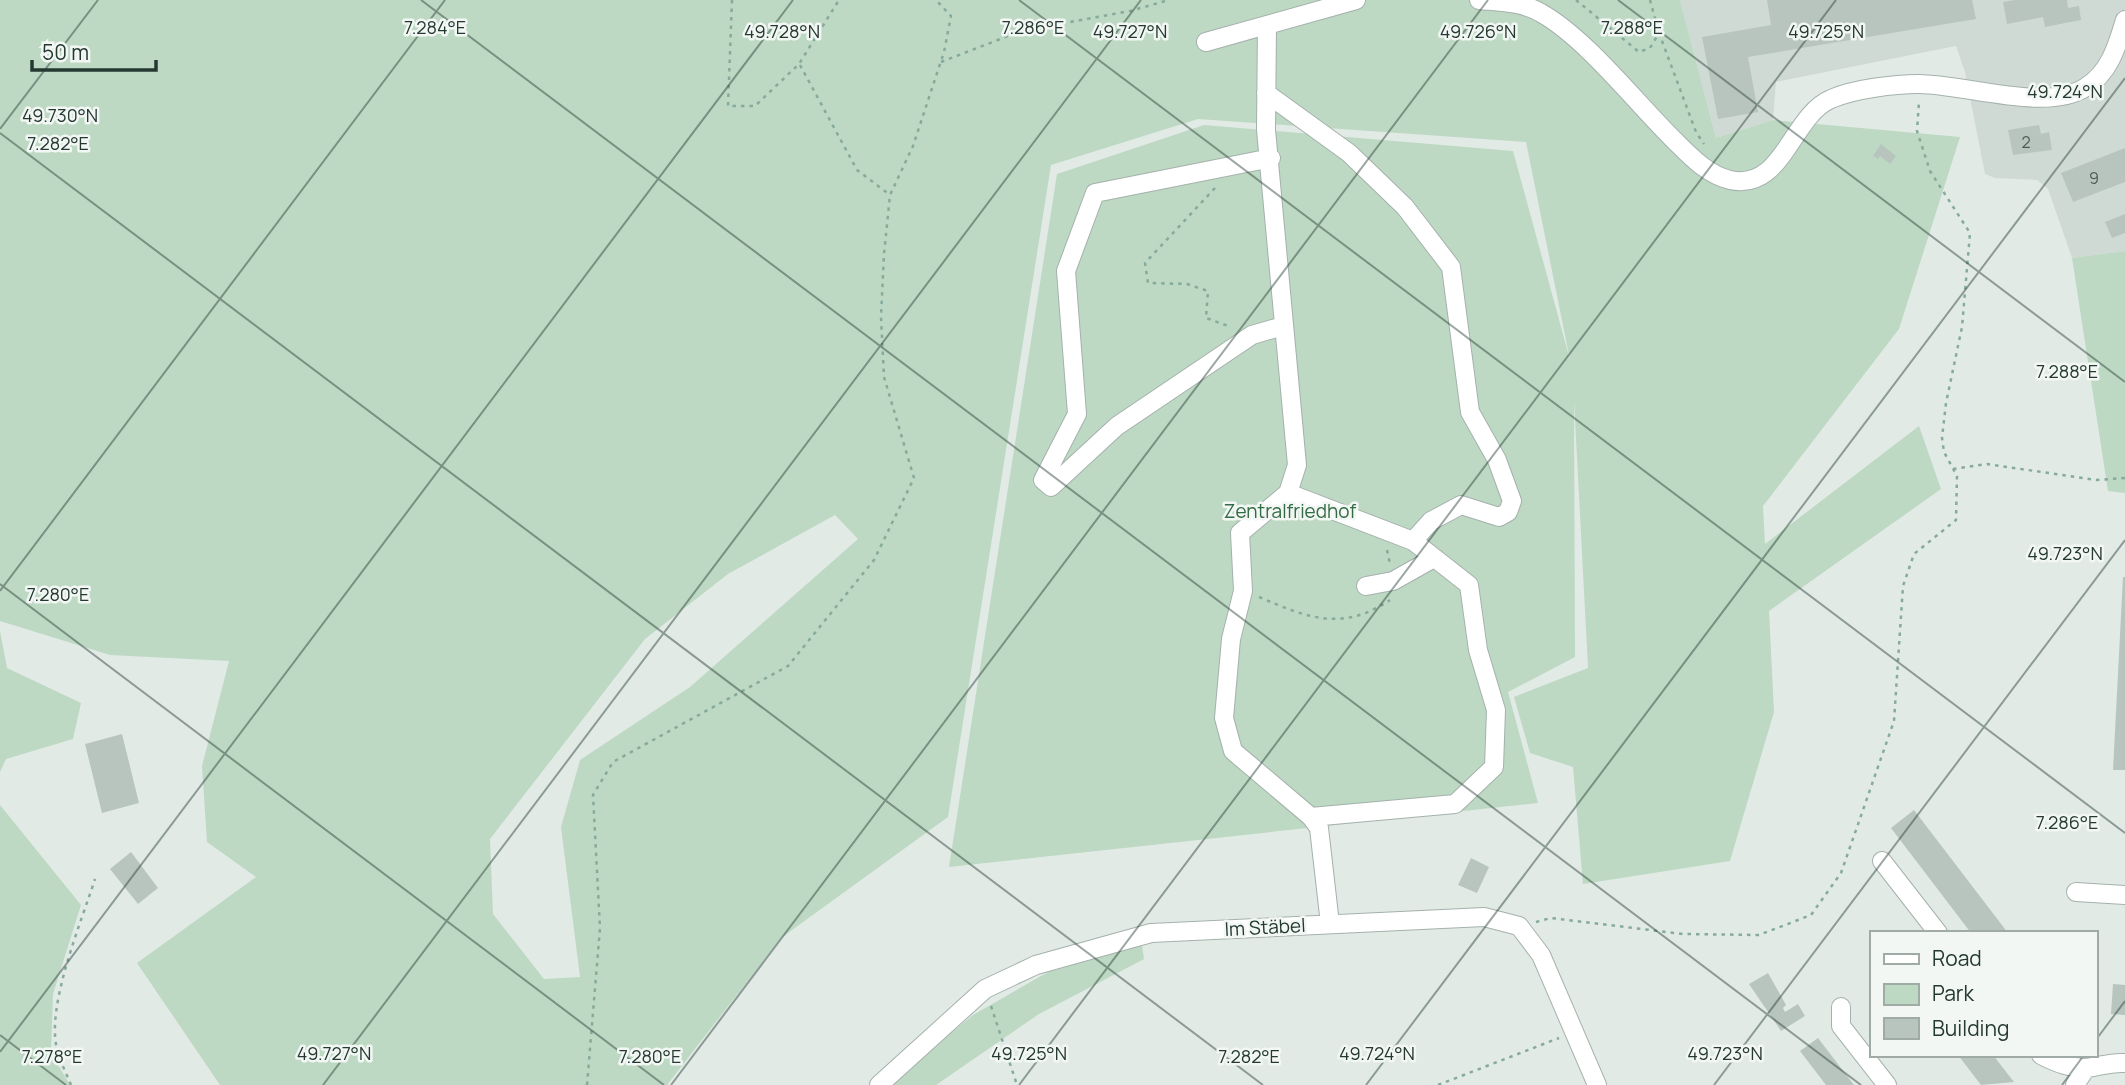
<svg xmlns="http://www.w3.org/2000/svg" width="2125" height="1085" viewBox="0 0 2125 1085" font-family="Manrope,sans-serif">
	<rect width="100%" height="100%" fill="#e2eae6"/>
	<!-- built -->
	<path fill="#d0dad5" d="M1680 0H2125V251L2072 258 2048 189 2037 180 1995 178 1985 174 1965 72 1956 46 1776 82 1773 120 1716 138Z"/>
	<!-- green -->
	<path fill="#bdd9c3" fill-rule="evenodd" d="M0 0H1680L1716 138 1773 120 1960 137 1899 329 1763 506 1765 544 1919 426 1941 489 1769 611 1774 712 1730 861 1583 884 1573 767 1530 753 1514 697 1588 668 1574 400 1575 657 1508 692 1538 803 949 867 1057 174 1204 125 1513 151 1570 360 1526 142 1198 119 1051 165 948 817 781 938 667 1085H220L137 963 256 877 207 842 202 766 229 661 110 655 0 621ZM835 515 858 539 690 687 580 760 561 827 580 977 544 979 493 914 490 839 645 639 728 574Z
		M2125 251V493L2108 491 2072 258Z
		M0 631 7 668 81 703 73 739 6 759 0 772Z
		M0 805 81 905 53 994 51 1053 70 1085H0Z
		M1142 945 1144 959 1039 1014 936 1085H887L973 1015 1048 972Z"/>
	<!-- building -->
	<path fill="#b8c5bf" d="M1767 0H1972L1976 19 1748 57 1758 112 1718 119 1702 37 1771 25Z
		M2015 0H2067L2068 8 2079 6 2081 20 2045 27 2043 17 2007 24 2003 2Z
		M2039 125 2041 134 2049 132 2052 150 2013 155 2008 130Z
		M1881 144 1896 156 1890 164 1880 156 1878 159 1873 156Z
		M2125 148V182L2073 202 2061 173Z
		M2125 214V233L2112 238 2105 222Z
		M2123 577H2125V770H2113Z
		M122 734 139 803 102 813 85 744Z
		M1914 810 2008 933H1971L1891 828Z
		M131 852 158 888 138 904 110 869Z
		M1471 858 1489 867 1477 893 1458 885Z
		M1768 973 1786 1005 1783 1008 1785 1012 1798 1004 1805 1016 1781 1031 1749 984Z
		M2113 984 2125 985V1015L2111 1014Z
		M1818 1038 1854 1085H1826L1800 1051Z
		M1958 1055H1993L2014 1082 1981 1085Z"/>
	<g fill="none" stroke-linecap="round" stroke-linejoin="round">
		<!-- minor casing -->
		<g stroke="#a5b1ac" stroke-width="20">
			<path id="minor" d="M1479 0C1500 2 1523 2 1541 13 1586 38 1637 104 1675 141 1690 156 1708 175 1730 180 1783 192 1791 116 1831 99 1853 89 1895 84 1919 84 1964 84 2047 113 2086 87 2110 72 2117 46 2125 20
				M1267 25 1266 130 1297 465 1288 493 1240 533 1243 591 1231 639 1224 718 1233 751 1311 817 1319 828 1330 924
				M1206 42 1356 0
				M1266 93 1349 153 1405 207 1451 267 1470 412 1497 460 1512 501 1508 512 1499 517 1461 505 1431 521 1413 541
				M1271 158 1095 193 1066 271 1077 414 1043 480 1051 487 1117 426 1252 335 1283 326
				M1288 493 1413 541 1469 585 1478 650 1496 710 1494 767 1455 804 1311 817
				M1366 586 1393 581 1434 558
				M1882 861 1938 933
				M2076 892 2125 895
				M1841 1007V1026L1887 1085
				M2041 1055C2054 1062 2071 1068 2085 1068 2098 1067 2109 1062 2125 1063
				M879 1085 985 989 1036 965 1151 933 1484 917 1519 926 1541 955 1597 1085
				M2075 1085 2086 1068"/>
		</g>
		<!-- path -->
		<path stroke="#86aa9c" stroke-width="2.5" stroke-dasharray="3.5 5" stroke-linecap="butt" d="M732 0 728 106H755L799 64 839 0
			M1576 0 1639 52 1650 48 1659 33
			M1650 0 1659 33 1696 132 1704 144
			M941 62 1021 31 1130 11 1169 0
			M800 65 857 170 890 195
			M1215 188 1145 263 1148 283 1187 284 1208 291 1206 318 1231 327
			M1953 469 1987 464 2096 480 2125 478
			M1387 550 1390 564
			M1259 597C1308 618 1342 632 1390 600
			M1536 922 1551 918 1683 934 1759 935 1811 915 1841 873 1894 721 1903 586 1914 554 1956 520 1957 476 1944 452 1942 438 1946 403 1962 327 1970 233 1930 171 1917 131 1919 101
			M991 1006 1017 1085
			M71 1085C66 1073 60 1061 57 1049 46 1006 81 923 95 879
			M587 1085 600 928 593 795 613 762 788 666 874 560 914 478 884 377 881 317 884 254 890 195 913 146 944 52 951 16 936 0
			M1438 1085 1559 1038"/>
		<!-- minor -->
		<use href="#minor" stroke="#fff" stroke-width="18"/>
	</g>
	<!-- ticks -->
	<path fill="none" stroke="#243932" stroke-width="2" stroke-opacity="0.45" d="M421 0 1861 1085M1019 0 2125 833M1618 0 2125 382M0 129 98 0M0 133 1263 1085M0 584 664 1085M0 591 445 0M0 1035 66 1085M2095 1041 2125 1001M0 1052 793 0M323 1085 1141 0M671 1085 1488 0M1019 1085 1836 0M1366 1085 2125 78M1714 1085 2125 540M2062 1085 2084 1055"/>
	<g text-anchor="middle" stroke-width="5" stroke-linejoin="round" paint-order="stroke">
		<!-- number labels -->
		<g font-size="16" fill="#495c55">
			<text x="2026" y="148">2</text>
			<text x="2094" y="184">9</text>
		</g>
		<!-- park labels -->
		<g font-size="19" fill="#336b45" stroke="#f2f7f4">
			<text x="1290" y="518">Zentralfriedhof</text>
		</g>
		<!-- street labels -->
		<g font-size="19" fill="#243932" stroke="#f2f7f4">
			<text transform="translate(1265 927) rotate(-3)" y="7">Im Stäbel</text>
		</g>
	</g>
	<g font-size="18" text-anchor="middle" fill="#243932" stroke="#f2f7f4" stroke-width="5" stroke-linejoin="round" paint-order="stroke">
		<text x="435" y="34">7.284°E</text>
		<text x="1033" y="34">7.286°E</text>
		<text x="1632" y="34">7.288°E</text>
		<text x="782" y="38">49.728°N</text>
		<text x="1130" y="38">49.727°N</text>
		<text x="1478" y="38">49.726°N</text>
		<text x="1826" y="38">49.725°N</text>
		<text x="2065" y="98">49.724°N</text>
		<text x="60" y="122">49.730°N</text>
		<text x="58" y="150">7.282°E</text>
		<text x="2067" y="378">7.288°E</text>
		<text x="2065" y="560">49.723°N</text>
		<text x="58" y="601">7.280°E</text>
		<text x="2067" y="829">7.286°E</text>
		<text x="334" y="1060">49.727°N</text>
		<text x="1029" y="1060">49.725°N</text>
		<text x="1377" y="1060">49.724°N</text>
		<text x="1725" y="1060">49.723°N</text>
		<text x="52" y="1063">7.278°E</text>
		<text x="650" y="1063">7.280°E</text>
		<text x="1249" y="1063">7.282°E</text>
	</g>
	<!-- legend -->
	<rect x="1870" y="931" width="228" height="126" fill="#f2f7f4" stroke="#a0aba6" stroke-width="2"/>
	<rect x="1884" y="954" width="35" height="10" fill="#ffffff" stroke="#a0aba6" stroke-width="2"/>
	<text x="1932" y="966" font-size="21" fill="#243932">Road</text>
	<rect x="1884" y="984" width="35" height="21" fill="#bdd9c3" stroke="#a0aba6" stroke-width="2"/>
	<text x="1932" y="1001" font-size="21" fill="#243932">Park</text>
	<rect x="1884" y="1018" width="35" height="21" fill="#b8c5bf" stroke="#a0aba6" stroke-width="2"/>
	<text x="1932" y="1036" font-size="21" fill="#243932">Building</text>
	<!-- scale -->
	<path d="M32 60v10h124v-10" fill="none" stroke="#243932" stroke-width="3.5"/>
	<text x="42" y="60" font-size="21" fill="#243932" stroke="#f2f7f4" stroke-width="5" paint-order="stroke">50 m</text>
</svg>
